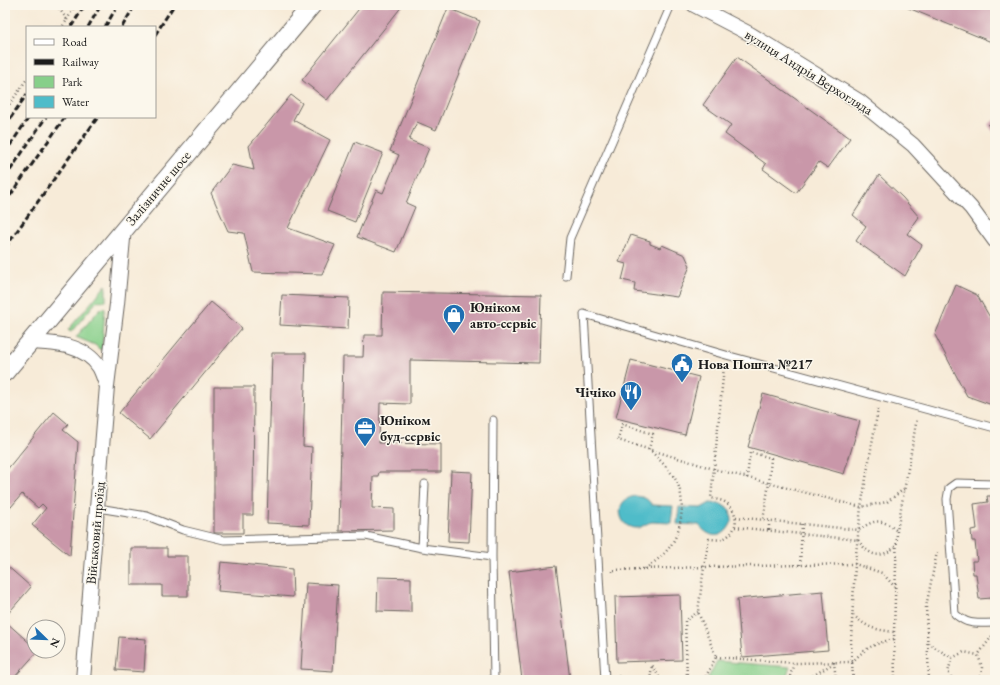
<svg xmlns="http://www.w3.org/2000/svg" width="1000" height="685" viewBox="0 0 1000 685" font-family="'EB Garamond',serif">
	<rect width="100%" height="100%" fill="#fbf7ec"/>
	<filter id="ink" filterUnits="userSpaceOnUse"><feTurbulence type="fractalNoise" baseFrequency=".025" numOctaves="2"/><feDisplacementMap in="SourceGraphic" scale="8" xChannelSelector="R" yChannelSelector="G"/><feConvolveMatrix kernelMatrix="1 2 1 2 8 2 1 2 1" color-interpolation-filters="sRGB"/></filter>
	<filter id="wash" filterUnits="userSpaceOnUse"><feTurbulence type="fractalNoise" baseFrequency=".012" numOctaves="4" result="noise"/><feDisplacementMap in="SourceGraphic" scale="16" xChannelSelector="R" yChannelSelector="G"/><feGaussianBlur stdDeviation="0.9" result="paint"/><feColorMatrix in="noise" values="0 0 0 0 0 0 0 0 0 0 0 0 0 0 0 0 0 1.4 0 .05"/><feComposite in="paint" operator="in"/></filter>
	<g filter="url(#wash)">
		<rect width="100%" height="100%" fill="#f7ebd8"/>
		<!-- green -->
		<path fill="#87cf8a" stroke="#527653" d="M106 285V301H97L71 332 68 330Z
			M105 308 102 351 95 345 76 337 100 309Z
			M717 661 790 667 785 680H707Z"/>
		<!-- water -->
		<path fill="#4fbcc9" stroke="#366c72" d="M635 496C644 497 647 498 652 505L673 506 671 523C665 523 658 522 652 522 644 523 640 532 628 526 621 522 618 511 622 504 625 499 630 497 635 496Z
			M710 503 721 504 730 510C730 513 732 517 732 520 732 523 728 529 726 531 716 540 706 534 699 525L677 524 679 507 701 508Z"/>
		<g id="blocks">
			<!-- building -->
			<path fill="#c997a9" d="M362 5H403L327 100 302 80Z
				M901 5H995V40L994 43Z
				M448 8 480 21 436 130 417 122 409 140 429 148 406 203 415 207 396 252 357 237 376 190 383 193 399 155 390 151Z
				M737 57 850 138 828 168 819 162 796 193 763 169 766 164 725 134 731 125 703 105Z
				M291 95 302 103 293 120 330 140 288 228 335 245 322 274 253 272 244 233 228 231 211 193 232 165 254 170 249 146Z
				M995 119V134L988 125Z
				M355 142 383 153 355 222 327 211Z
				M879 175 903 198 919 217 907 234 922 245 905 276 856 241 866 226 853 215Z
				M631 235 650 241V244L660 248 662 245 685 255 690 266 677 297 634 291 635 283 622 280 626 264 619 262Z
				M956 285 977 295 995 326V406L967 396 935 335Z
				M383 292 541 295 539 363 410 360V404L380 403 379 443 441 444V472H379L378 476H373L372 508 394 509V530L339 531 343 357H363L364 335H382Z
				M282 295 349 298 348 329 280 325Z
				M211 302 242 328 150 439 119 413Z
				M272 353H306L303 446 312 447 309 525 267 523Z
				M631 360 699 377 685 435 616 418Z
				M214 387H254L253 515H243V533H214Z
				M763 394 860 421 844 474 748 447Z
				M54 412 68 424 63 430 78 442 70 556 32 525 46 508 42 504 38 508 22 494 11 507 5 502V472Z
				M451 471 472 472 469 542 448 541Z
				M987 496H993L994 501H995V605L993 606 992 598 979 599 976 574H973L972 561H977L975 541H972L971 530 977 529 974 504 988 502Z
				M131 548H167V556H188V596H162V585H131Z
				M221 562 292 569 293 597 218 591Z
				M5 564 31 587 5 617Z
				M556 566 570 680H522L509 572Z
				M378 577 411 578V612L377 611Z
				M306 583 338 585 333 671 301 669Z
				M823 591 828 650 742 657 737 599Z
				M680 595 682 660 617 662 615 597Z
				M5 621 34 647V651H38L12 680H5Z
				M119 637 146 639 144 672 116 670Z"/>
		</g>
	</g>
	<g filter="url(#ink)">
		<use href="#blocks" fill-opacity="0" stroke="#69645e" stroke-width="1"/>
		<g fill="none" stroke-linecap="round" stroke-linejoin="round">
			<!-- service casing -->
			<g stroke="#69645e" stroke-width="9">
				<path id="service" d="M566 276 570 238 671 5
					M493 420 492 557 494 680
					M995 484 956 483 949 488 947 499 955 614C969 626 977 623 995 623
					M98 508 147 516 183 530 224 540 366 536 422 548 492 557
					M422 548 425 484
					M605 680 584 314 726 355 995 428"/>
			</g>
			<!-- minor casing -->
			<g stroke="#69645e" stroke-width="16">
				<path id="minor" d="M694 5 750 34 859 101 913 145 971 208 995 241
					M30 342C54 343 84 344 99 367 102 372 104 379 106 384
					M83 680 107 386 117 304 124 228"/>
			</g>
			<!-- tertiary casing -->
			<g stroke="#69645e" stroke-width="20">
				<path id="tertiary" d="M5 372 312 5"/>
			</g>
			<!-- path -->
			<path stroke="#69645e" stroke-width="2.5" stroke-dasharray="1 3" stroke-linecap="butt" d="M57 5 67 20 62 27
				M67 20 75 5
				M5 111 27 79
				M747 478 750 452 771 458 769 483 763 520
				M736 517 859 530C874 519 882 518 897 531
				M735 527 858 540C870 557 881 560 897 545
				M769 530V521
				M800 565 802 524
				M645 569C653 563 662 557 668 549 682 533 686 501 677 482 672 472 657 457 649 449L653 434 622 424 618 440 714 469 861 507 887 502 904 489
				M612 572V570L704 567 855 564 882 573 896 588
				M853 615C869 629 874 629 894 632
				M928 643 952 658 948 672 953 680
				M716 657 794 663 852 662C867 647 873 644 894 639
				M952 658 964 652 978 655
				M618 676 624 680
				M790 677 803 680
				M687 678 685 621 698 612
				M650 680 652 665 661 680
				M679 680 687 678 690 680
				M704 680 716 657 698 612 704 567 709 539C713 539 718 540 722 539 740 533 740 509 723 501 719 500 715 499 711 498L724 367
				M789 680 794 663
				M806 680 834 663 836 680
				M853 680 851 642 855 564 861 507 878 409
				M895 680 894 632 897 531 917 418
				M929 680 926 607 937 552
				M981 680 982 667 978 655 992 636"/>
			<!-- service -->
			<use href="#service" stroke="#fff" stroke-width="7"/>
			<!-- minor -->
			<use href="#minor" stroke="#fff" stroke-width="14"/>
			<!-- tertiary -->
			<use href="#tertiary" stroke="#fff" stroke-width="18"/>
			<!-- rail -->
			<path stroke="#1c1c1c" stroke-width="3" stroke-dasharray="6 3" stroke-linecap="butt" d="M71 27 85 5
				M88 27 101 5
				M105 27 118 5
				M122 27 135 5
				M155 35 174 5
				M5 126 27 94
				M5 153 29 117
				M5 178 46 117
				M5 203 65 117
				M5 248 98 117"/>
		</g>
	</g>
	<!-- icons -->
	<defs>
		<g id="shop-pin" transform="scale(1.15)"><path d="M0 17L-7.5 6A9.5 9.5 0 1 1 7.5 6Z" fill="#1f6fb2" stroke="#fbf7ec"/><path d="M-5-2.5h2.3a2.7 3.5 0 0 1 5.4 0H5L5.5 6h-11ZM-1.5-2.5h3a1.5 2.3 0 0 0-3 0Z" fill="#fff"/></g>
		<g id="civic-pin" transform="scale(1.15)"><path d="M0 17L-7.5 6A9.5 9.5 0 1 1 7.5 6Z" fill="#1f6fb2" stroke="#fbf7ec"/><path d="M-.6-6.5H3V-4.5H.6V-3L4-1V1h2V6H-6V1h2V-1L-.6-3ZM-1.2 2.5V6h2.4V2.5Z" fill="#fff"/></g>
		<g id="restaurant-pin" transform="scale(1.15)"><path d="M0 17L-7.5 6A9.5 9.5 0 1 1 7.5 6Z" fill="#1f6fb2" stroke="#fbf7ec"/><path d="M-5-6h1v4h1v-4h1v4h1v-4h1v5L-1.5 .5V6h-2V.5L-5-1ZM5-6V6H3V1.5H1.5Q1.5-4 5-6Z" fill="#fff"/></g>
		<g id="office-pin" transform="scale(1.15)"><path d="M0 17L-7.5 6A9.5 9.5 0 1 1 7.5 6Z" fill="#1f6fb2" stroke="#fbf7ec"/><path d="M-6-3h4V-5.5h4V-3h4V5H-6ZM-1-4.5V-3h2v-1.5ZM-6 0V1H6V0Z" fill="#fff"/></g>
	</defs>
	<g fill-rule="evenodd">
		<use href="#shop-pin" x="454" y="315"/>
		<use href="#civic-pin" x="682" y="364"/>
		<use href="#restaurant-pin" x="631" y="392"/>
		<use href="#office-pin" x="365" y="428"/>
	</g>
	<g text-anchor="middle" stroke-width="3" stroke-linejoin="round" paint-order="stroke">
		<!-- street labels -->
		<g font-size="14" fill="#1c1c1c" stroke="#fbf7ec">
			<text transform="translate(809 72) rotate(32)" y="5">вулиця Андрія Верхогляда</text>
			<text transform="translate(158 188) rotate(-50)" y="5">Залізничне шосе</text>
			<text transform="translate(95 533) rotate(-85)" y="5">Військовий проїзд</text>
		</g>
		<!-- poi labels -->
		<g font-size="14" font-weight="bold" fill="#1c1c1c" stroke="#fbf7ec" text-anchor="start">
			<text x="470" y="312">Юніком<tspan x="470" dy="16">авто-сервіс</tspan></text>
			<text x="698" y="369">Нова Пошта №217</text>
			<text x="616" y="397" text-anchor="end">Чічіко</text>
			<text x="380" y="425">Юніком<tspan x="380" dy="16">буд-сервіс</tspan></text>
		</g>
	</g>
	<!-- margin -->
	<rect width="1000" height="685" fill="none" stroke="#fbf7ec" stroke-width="20"/>
	<!-- legend -->
	<rect x="26" y="26" width="130" height="92" fill="#fbf7ec" stroke="#a29f99"/>
	<rect x="34" y="39" width="20" height="6" fill="#ffffff" stroke="#a29f99"/>
	<text x="62" y="46" font-size="12" fill="#1c1c1c">Road</text>
	<rect x="34" y="59" width="20" height="6" fill="#1c1c1c" stroke="#a29f99"/>
	<text x="62" y="66" font-size="12" fill="#1c1c1c">Railway</text>
	<rect x="34" y="76" width="20" height="12" fill="#87cf8a" stroke="#a29f99"/>
	<text x="62" y="86" font-size="12" fill="#1c1c1c">Park</text>
	<rect x="34" y="96" width="20" height="12" fill="#4fbcc9" stroke="#a29f99"/>
	<text x="62" y="106" font-size="12" fill="#1c1c1c">Water</text>
	<!-- north arrow -->
	<g transform="translate(46 639) rotate(113)"><circle r="19" fill="#fbf7ec" stroke="#a29f99"/>
	<path d="M0-3L7 15L0 10L-7 15Z" fill="#1f6fb2"/>
	<text y="-6" font-size="11" font-weight="bold" text-anchor="middle" fill="#1c1c1c">N</text>
	</g>
</svg>
